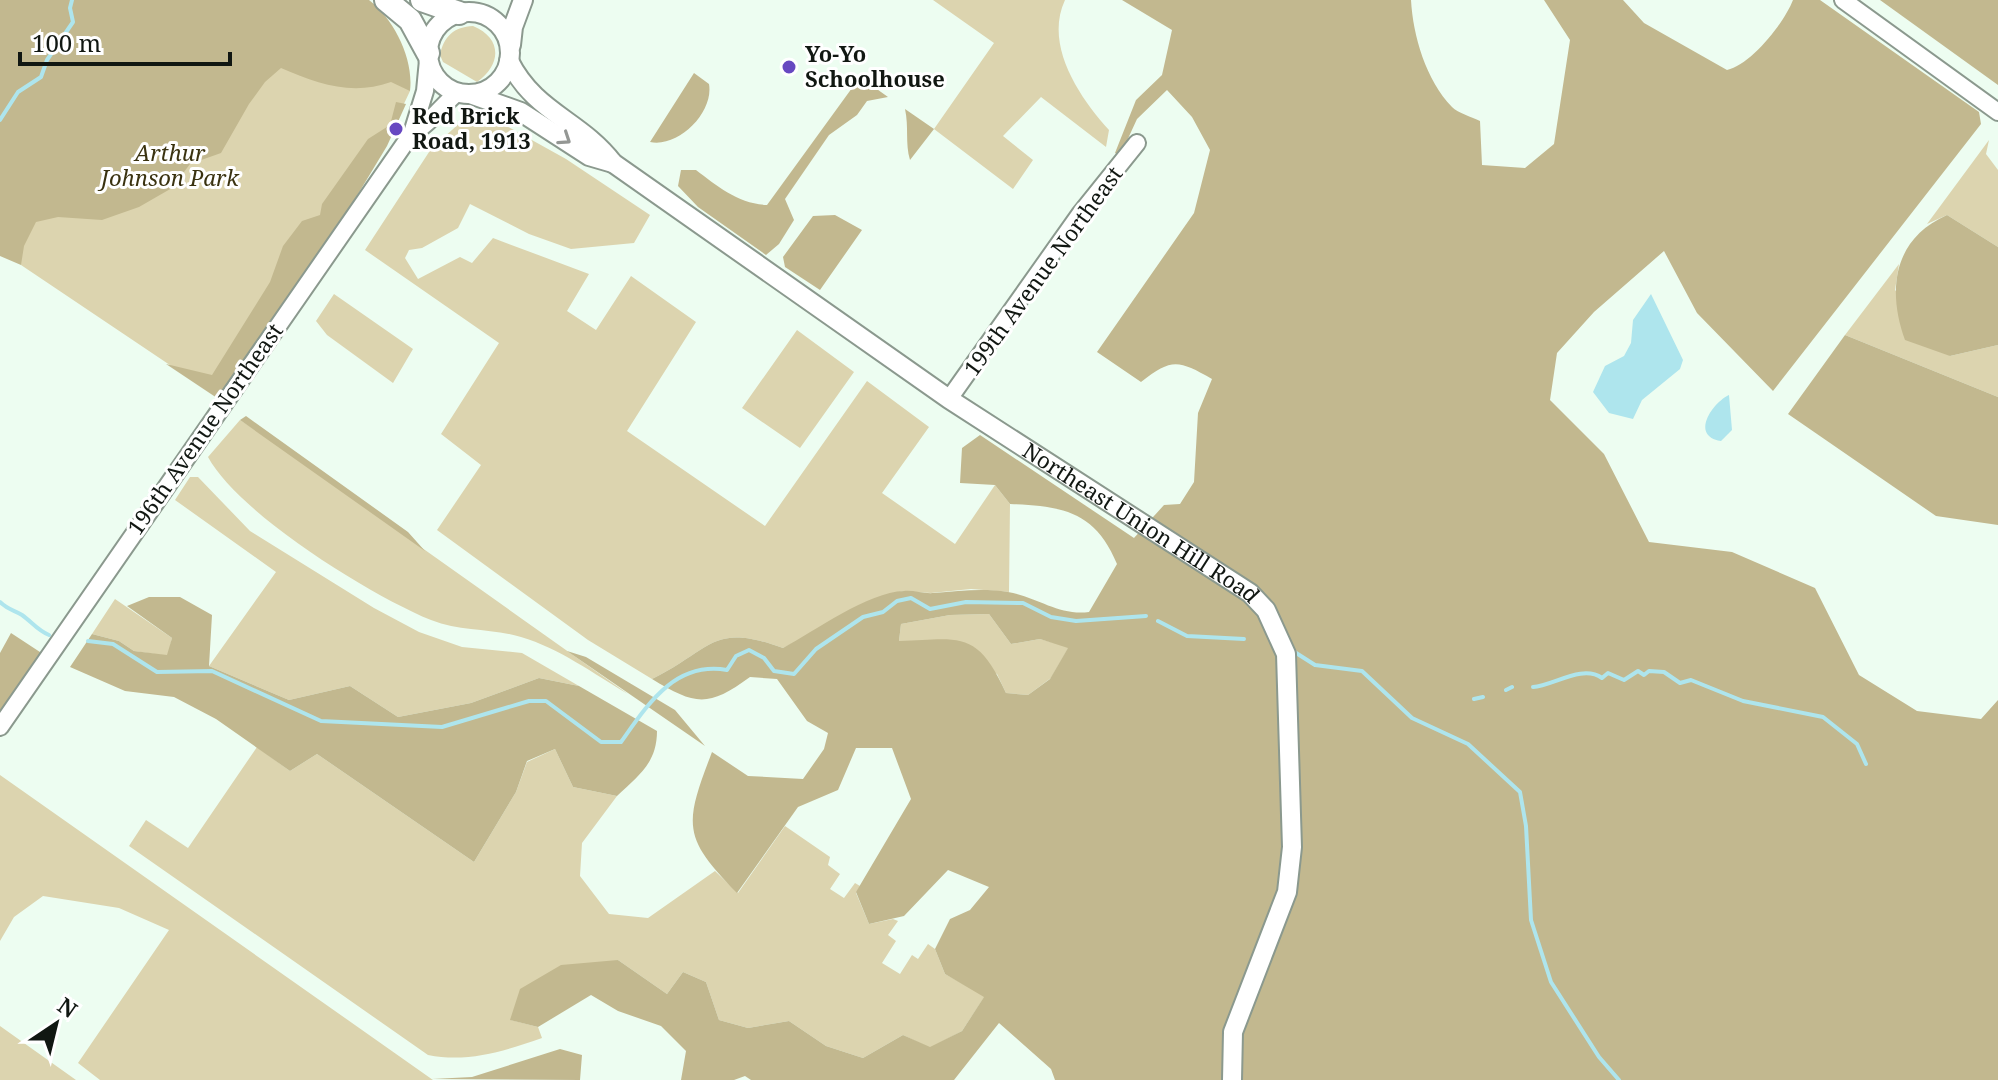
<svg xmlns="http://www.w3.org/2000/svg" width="1998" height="1080" viewBox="0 0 1998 1080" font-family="'Noto Serif',serif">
	<rect width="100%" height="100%" fill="#edfdf1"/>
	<!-- green -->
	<path fill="#dcd4af" d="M0 0H360L410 91 384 146 213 394 21 265Z
		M933 0H1065C1044 45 1079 97 1109 130L1106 147 1041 97 1003 136 1033 160 1013 189 934 129 994 43Z
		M473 26C502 38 502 64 477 82L443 62 440 55C444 36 454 27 473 26Z
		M463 120 503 124 566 159 650 215 634 243 571 249 529 234 470 204 458 228 422 248 409 250 405 258 418 279 460 257 472 263 493 238 589 274 567 311 596 330 631 276 696 322 627 431 765 526 867 381 929 427 882 493 955 544 995 485 1010 504 1009 592 971 589 931 593 902 591 783 648C711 622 713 649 652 679L588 640 437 530 481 465 441 434 499 343 365 250 431 149Z
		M1989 140 1986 154 1998 170V247L1947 215 1927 224Z
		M1899 264 1895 290 1950 356 1998 345V397L1845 335Z
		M334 294 413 349 393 383 327 335 316 321Z
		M797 330 854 372 800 448 742 408Z
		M240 420 260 433 628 694C594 674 559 648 521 637 491 628 462 632 431 620 370 595 239 514 208 457Z
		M190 477H198L250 531 374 608 419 632 462 647 522 653 579 686 539 678 471 703 398 717 350 686 289 700 209 666 276 572 175 500Z
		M115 599 172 638 168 656 134 651 119 641 92 634Z
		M989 614 1011 644 1040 639 1069 647 1051 678 1028 695 1006 693 997 674 899 641 901 624 950 615Z
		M257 747 290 771 317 754 474 862 516 792 527 762 555 749 573 787 617 796 582 843 580 876 609 914 648 918 715 871 738 893 785 826 830 857 828 865 840 874 830 889 844 898 855 883 860 886 856 893 869 924 893 919 898 921 888 935 896 941 882 963 900 974 912 955 918 959 928 944 935 949 945 974 985 996 962 1031 930 1048 903 1035 863 1058 826 1046 789 1021 748 1028 719 1020 706 982 683 972 667 994 618 960 511 1020 538 1027 542 1038C504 1051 468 1063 428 1055L129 846 146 820 188 848Z
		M0 775 433 1080H100L78 1063 169 930 119 908 43 896 14 917 0 941Z
		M0 1026 69 1075 76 1080H0Z"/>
	<!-- forest -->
	<path fill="#c2b88f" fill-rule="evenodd" d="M0 0H369C394 19 414 59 410 91L391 82C352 96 318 84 281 68L265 82 249 104 221 153 190 164 172 188 139 207 102 220 58 217 36 222 24 246 21 265 0 256Z
		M1122 0H1411C1413 36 1426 80 1452 107 1458 113 1472 117 1480 121L1482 165 1525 168 1554 144 1570 40 1544 0H1623L1644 23 1727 70C1751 65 1784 23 1793 0H1820L1979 112 1981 124 1773 391 1697 313 1664 251 1594 312 1557 353 1550 400 1604 454 1649 542 1732 552 1815 588 1859 675 1917 711 1981 719 1998 700V1080H1055L1051 1069 999 1023 954 1080H751L745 1076 734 1080H681L686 1051 661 1026 618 1011 591 995 538 1027 510 1020 520 989 561 965 618 960 667 994 683 972 706 982 719 1020 748 1028 789 1021 826 1046 863 1058 903 1035 930 1047 962 1031 984 997 945 974 935 949 950 919 970 910 989 887 948 870 904 916 869 924 856 892 911 799 892 748H856L838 790 798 807 737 893C682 837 684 825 712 752L748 776 803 779 824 749 828 733 807 721 777 679 750 677C708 708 695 705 652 679 713 649 711 622 783 648 815 631 868 592 904 591 914 590 924 594 934 593 960 591 982 588 1008 592 1037 597 1059 616 1089 612L1117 564C1095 511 1062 506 1010 504L995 485 960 483 962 448 980 435 1134 538 1164 505 1180 504 1194 482 1198 413 1212 379C1178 360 1172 358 1141 382L1097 352 1194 213 1210 150 1192 117 1167 90 1137 119 1120 156 1115 153 1136 100 1162 75 1172 30ZM989 614 1011 644 1040 639 1068 648 1050 679 1028 695 1006 693C977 629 960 639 899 641L901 624 950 615Z
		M1880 0H1998V85Z
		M694 73 709 84C714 112 679 148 650 142Z
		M860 77 888 97 867 101 857 115 829 135 785 199 794 220 779 244 766 255 698 207 678 186 681 170H696C717 186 739 204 767 205Z
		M396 102 406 104 387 146 355 199 217 398 166 364 212 375 270 282 283 246 302 221 320 215 322 204 368 139 390 125Z
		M905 109 934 129 910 160C905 143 909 127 905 109Z
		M835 215 862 230 820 290 785 267 783 257 813 216Z
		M1947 215 1998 247V345L1950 356 1905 340C1887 290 1893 239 1947 215Z
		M1845 335 1998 397V525L1936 516 1788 414Z
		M246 416 408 532 425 551 240 420Z
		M149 597H180L212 615 209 666 289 700 350 686 398 717 471 703 539 678 579 686 657 731C657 763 639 775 617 796L573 787 555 749 527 761 516 792 474 862 317 754 290 771 216 719 174 697 125 691 70 667 92 634 119 641 134 651 167 655 172 638 127 606Z
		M11 633 43 654 0 717V653Z
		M567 651 586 657 675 710 705 746Z
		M560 1049 582 1055 580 1080 432 1079 472 1077Z"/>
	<!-- water -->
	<path fill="#aee5ed" d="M1651 294 1683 360 1680 369 1642 400 1633 419 1609 413 1593 392 1605 366 1624 356 1631 343 1633 320Z
		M1729 395 1732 430 1721 441C1690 436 1712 403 1729 395Z"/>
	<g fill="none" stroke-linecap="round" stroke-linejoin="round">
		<!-- stream -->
		<path stroke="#aee5ed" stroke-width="4" d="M0 120 18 92 41 77 47 60 73 22 70 8 72 0
			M0 602C8 610 14 610 22 615 32 622 37 630 49 635
			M1158 621 1187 636 1244 639
			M88 641 113 644 157 672 212 671 321 721 442 727 529 701H546L601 742H621C648 704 675 661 727 670L736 656 749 650 764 658 774 671 794 674 816 649 863 617 883 612 897 601 911 598 930 609 966 602 1023 603 1051 617 1076 621 1146 616
			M1293 651 1315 665 1362 671 1412 718 1468 744 1520 792 1526 826 1531 920 1551 982 1599 1057 1619 1080
			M1533 687C1553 686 1582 664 1602 678L1608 673 1624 680 1638 671 1644 675 1649 671 1664 672 1680 683 1691 680 1743 701 1823 717 1857 744 1866 764
			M1506 690 1512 687
			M1474 699 1483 697"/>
		<!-- minor casing -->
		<g stroke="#8b998e" stroke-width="20">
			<path id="minor" d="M1843 0 1998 112
				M412 133 425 91 428 60
				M949 399 1080 214 1137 143
				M0 727 412 133C426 128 444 103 458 92"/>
		</g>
		<!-- tertiary casing -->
		<g stroke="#8b998e" stroke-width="22">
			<g id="tertiary">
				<circle cx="469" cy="53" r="41"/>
				<path d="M511 45 513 27 523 0"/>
				<path id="s1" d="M509 61C535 113 580 120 613 163L949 399 1250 593 1266 610 1286 654 1292 847 1287 892 1233 1032 1232 1080"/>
				<path d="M470 94 521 112 589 156 613 163"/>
			</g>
		</g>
		<!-- secondary casing -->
		<g stroke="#8b998e" stroke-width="26">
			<path id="secondary" d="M386 0 410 20 428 53
				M422 0 459 13"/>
		</g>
		<!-- minor -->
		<use href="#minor" stroke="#fff" stroke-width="16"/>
		<!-- tertiary -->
		<use href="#tertiary" stroke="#fff" stroke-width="18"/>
		<!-- secondary -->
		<use href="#secondary" stroke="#fff" stroke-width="22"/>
	</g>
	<!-- one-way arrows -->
	<defs><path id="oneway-chevron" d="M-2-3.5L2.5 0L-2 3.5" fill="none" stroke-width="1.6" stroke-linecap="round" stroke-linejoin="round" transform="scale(2)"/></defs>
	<use stroke="#949794" href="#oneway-chevron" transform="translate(565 139) rotate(34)"/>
	<!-- markers -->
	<g fill="#6748c1" stroke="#fff" stroke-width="3">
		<circle cx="789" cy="67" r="8"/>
		<circle cx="396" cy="129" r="8"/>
	</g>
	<g text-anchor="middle" stroke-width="6" stroke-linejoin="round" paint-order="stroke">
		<!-- poi labels -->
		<g font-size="22" font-weight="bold" fill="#111712" stroke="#fff" text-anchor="start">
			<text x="805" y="62">Yo-Yo<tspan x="805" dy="25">Schoolhouse</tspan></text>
			<text x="412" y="124">Red Brick<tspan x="412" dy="25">Road, 1913</tspan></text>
		</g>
		<!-- park labels -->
		<g font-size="22" font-style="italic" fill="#3a3210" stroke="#fff">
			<text x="170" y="161">Arthur<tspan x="170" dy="25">Johnson Park</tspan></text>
		</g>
		<!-- street labels -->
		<g font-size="22" fill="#111712" stroke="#fff">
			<text transform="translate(1043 271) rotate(-54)" y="8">199th Avenue Northeast</text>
			<text transform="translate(205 429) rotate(-55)" y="8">196th Avenue Northeast</text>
			<text dy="8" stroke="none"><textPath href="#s1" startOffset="786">Northeast Union Hill Road</textPath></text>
		</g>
	</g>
	<!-- north arrow -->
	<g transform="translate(56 1024) rotate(35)" stroke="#ffffff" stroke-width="6" paint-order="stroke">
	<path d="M0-6L14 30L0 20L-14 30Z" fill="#111712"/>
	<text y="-12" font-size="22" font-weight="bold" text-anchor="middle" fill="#111712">N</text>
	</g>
	<!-- scale -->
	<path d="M20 52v12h210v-12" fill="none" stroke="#111712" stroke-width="4"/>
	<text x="32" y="52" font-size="24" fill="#111712" stroke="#ffffff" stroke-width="6" paint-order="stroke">100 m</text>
</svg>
